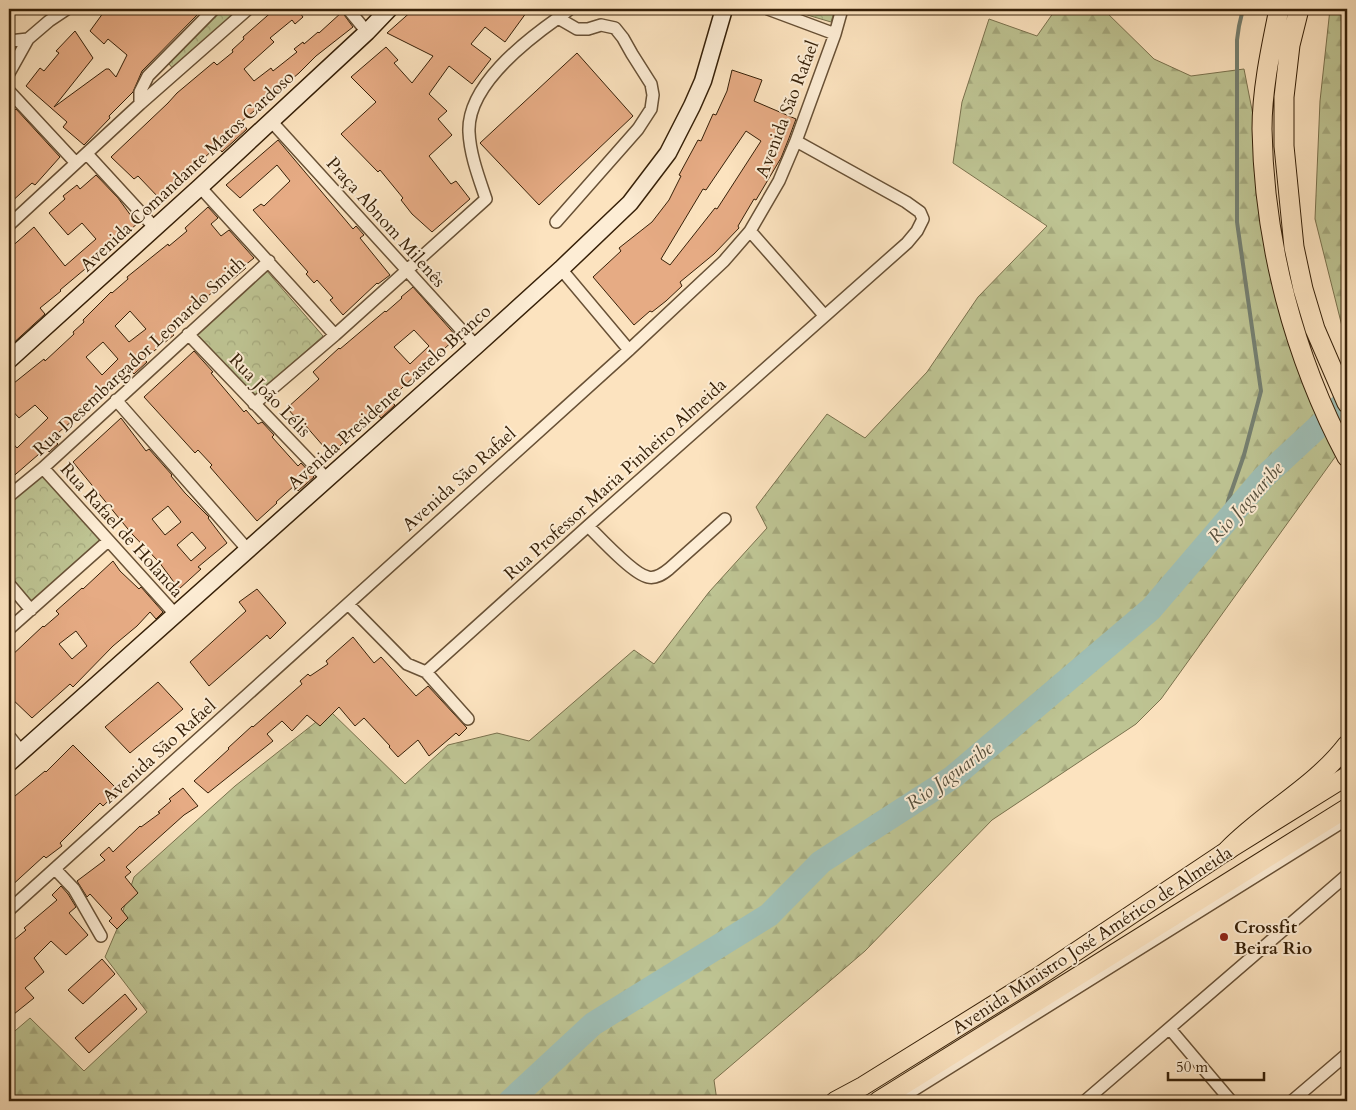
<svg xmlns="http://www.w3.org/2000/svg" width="1356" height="1110" viewBox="0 0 1356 1110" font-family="Cardo,serif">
	<defs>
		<pattern id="forest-firs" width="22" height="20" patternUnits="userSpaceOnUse" patternTransform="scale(1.25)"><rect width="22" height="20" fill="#bec493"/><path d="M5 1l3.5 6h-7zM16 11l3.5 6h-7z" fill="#a4a87d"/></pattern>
		<pattern id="park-crowns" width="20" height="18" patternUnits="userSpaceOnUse" patternTransform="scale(1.25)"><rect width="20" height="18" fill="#bec493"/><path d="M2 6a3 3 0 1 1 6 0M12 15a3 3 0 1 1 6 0" fill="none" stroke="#a4a87d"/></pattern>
	</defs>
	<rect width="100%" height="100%" fill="#fce3bf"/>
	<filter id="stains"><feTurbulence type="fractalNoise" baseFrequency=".004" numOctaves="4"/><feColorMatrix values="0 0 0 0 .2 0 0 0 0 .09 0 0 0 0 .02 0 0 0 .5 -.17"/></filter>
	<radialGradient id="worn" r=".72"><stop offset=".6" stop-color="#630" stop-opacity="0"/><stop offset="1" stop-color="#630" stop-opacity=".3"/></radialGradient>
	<!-- forest -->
	<path fill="url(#forest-firs)" stroke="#7a724e" d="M1056 9H1103L1154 59 1191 76 1244 69 1253 115 1277 292 1343 446 1161 699 1136 724 992 820 865 951 714 1080 717 1101H9V1036L30 1018 84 1071 147 1012 105 957 117 929 134 877 235 786 330 711 405 784 448 745 497 733 529 741 634 650 654 664 709 592 767 528 756 507 827 414 865 438 927 372 978 297 1047 226 953 163 962 102 989 19 1037 36Z
		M1330 9H1347V346L1315 219 1320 101Z"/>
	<!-- park -->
	<path fill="url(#park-crowns)" stroke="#7a724e" d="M221 9H244L174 70 169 64Z
		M787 9H835L831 22Z
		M266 270 323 336 254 397 196 333Z
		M43 468 103 539 31 601 9 575V499Z"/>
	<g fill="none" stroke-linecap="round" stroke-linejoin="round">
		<!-- stream -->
		<path stroke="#757f70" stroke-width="4" d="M1224 524 1228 501 1244 455 1261 391 1237 222V40L1239 26 1243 9"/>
		<!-- river -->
		<path stroke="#9fbeb5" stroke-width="24" d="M510 1101 593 1024 769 915 821 862 953 777 1151 609 1264 477 1347 400"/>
	</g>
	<!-- building -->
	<path fill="#e6ab84" stroke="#362008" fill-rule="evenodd" d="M106 9H201L196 14 197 15 142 71 133 92 109 116 110 118 84 145 63 127 67 122 26 86 40 68 44 71 59 53 56 51 75 31 93 58 54 107 106 69H109L116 77 127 55 108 39 104 44 90 31Z
		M275 9H305L300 13 303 17 295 24 292 20 270 38 274 42 244 69 254 81 271 68 273 71 297 52 294 49 303 42 304 44 318 32 319 33 342 12 353 27 316 56 299 73 241 122 247 129 234 141 222 152 217 146 160 199 138 176 134 179 111 157 168 103 177 93 214 62 217 65 233 52 232 50 244 39 243 37Z
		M414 9H529L505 42 485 27 471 44 491 59 472 84 449 66 429 94 447 111 438 119 452 135 429 156 451 184 456 181 470 199 432 232 412 214 401 200 403 198 380 170 378 172 341 134 376 102 351 77 386 47 398 60 394 63 412 83 433 56 387 33Z
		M577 53 633 116 539 205 480 143Z
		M732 70 762 80 754 101 796 119 789 138 781 158 756 200 754 199 738 226 739 228 714 254 680 282 682 286 666 301 652 312 650 311 634 325 593 277 621 251 619 248 652 222 669 200 681 176 679 175 698 140 701 141 713 114 716 115 727 91ZM746 131 761 141 717 209 715 208 670 265 661 259 703 189 706 190Z
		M16 109 60 157 35 185 32 183 9 204V115Z
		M278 140 353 229 356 226 364 235 360 238 390 275 378 284 377 283 343 315 330 300 333 298 317 280 314 283 306 274 308 272 253 210 261 204 264 206 290 181 277 165 240 198 226 185Z
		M96 175 118 198 137 224 105 250 90 263 91 264 60 290 61 291 40 308 45 314 9 347V249L34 227 65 266 81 252 96 239 82 223 68 235 49 213 65 199 63 196 77 185 80 189Z
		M208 207 218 218 211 224 221 236 229 230 254 258 244 266 246 268 233 279 232 277 199 303 200 304 186 317 187 320 172 333 174 335 144 359 147 362 134 374 128 368 84 410 85 412 73 422 72 421 52 438 58 444 49 452 46 448 9 480V439L17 448 48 418 35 405 19 418 9 407V387L44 359 45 361 74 334 73 332 84 322 83 320 111 292 112 293 128 279 127 277 168 244 169 246 187 231 185 228ZM130 311 146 329 129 342 115 326ZM103 342 118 359 102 375 86 357Z
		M413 287 457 337 389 400 395 405 381 418 377 413 360 426 331 455 305 425 303 426 287 408 319 379 313 372 339 348 340 349 385 311 386 312 402 298 401 297ZM414 330 429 346 410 364 394 347Z
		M194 351 213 372 211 373 244 412 246 410 258 424 262 422 274 435 272 437 298 466 301 463 314 477 298 491 294 486 276 502 277 503 257 521 210 467 212 465 198 450 195 453 144 397Z
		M121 418 146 451 149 449 172 475 171 476 185 493 209 517 208 518 227 543 198 567 201 569 179 589 159 562 132 534 73 462ZM168 506 181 522 165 535 152 519ZM192 532 206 548 191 561 177 545Z
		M113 561 120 571 139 589 141 587 163 612 156 619 150 612 137 626 113 646 73 687 70 684 32 718 9 696V658L43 626 44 627 59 614 56 611 82 588 83 589ZM76 631 87 646 72 659 59 644Z
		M257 589 286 623 270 639 267 635 209 686 190 662 246 611 239 602Z
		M353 637 374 663 381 657 416 696 428 686 467 728 459 736 456 733 429 756 418 740 398 757 389 747 390 746 364 718 355 726 339 707 320 726 307 715 292 731 282 721 267 734 273 741 208 793 194 781 229 749 228 748 252 726 253 727 302 684 300 681 308 674 310 676 328 664 326 661Z
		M158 682 183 709 130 753 105 727Z
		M73 745 119 791 103 806 100 803 60 843 62 846 46 858 44 856 9 888V801L45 771 46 772Z
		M183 788 198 806 184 815 126 867 131 872 125 877 138 893 121 909 128 918 117 929 109 921 112 918 90 894 87 897 77 881 105 860 100 855 109 847 113 852 140 826 141 827 160 813 158 812 171 801 169 799Z
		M61 886 68 894 76 907 69 913 88 935 66 955 51 941 34 958 44 972 25 988 34 998 9 1018V944L26 930 24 928 57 900 52 895Z
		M102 959 115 974 83 1004 68 990Z
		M125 994 137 1009 89 1053 75 1038Z"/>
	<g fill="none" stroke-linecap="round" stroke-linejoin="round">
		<!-- minor casing -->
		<g stroke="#685136" stroke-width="14">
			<path id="minor" d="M348 9 367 32
				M768 9 835 34
				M558 18 570 9
				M9 41 28 39
				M9 73 28 39 49 21 67 9
				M9 91 76 163
				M140 104V92L148 76 214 9
				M271 121 476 346
				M87 154 155 228
				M200 187 335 335
				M9 225 140 104 248 9
				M750 231 824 315
				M561 269 629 350
				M188 334 327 479
				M116 400 248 550
				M254 404 335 335 486 199C479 178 470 155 469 132 467 86 524 42 558 18L577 29H588L601 25 615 28 623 38 632 54 651 84 653 95 651 109 638 129 556 222
				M43 468 175 614
				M9 496 43 468 269 261
				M588 526C599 537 634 575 648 577 656 579 663 574 669 569L725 519
				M9 584 31 610
				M348 604 407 664 426 672 468 719
				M9 629 108 541
				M426 672 588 526 907 243 917 231 923 219 920 212 906 202 796 141
				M9 736 21 751
				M55 869 74 889 101 936
				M9 910 629 350 724 261 750 231 779 181 796 141 835 34 842 9
				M1170 1029 1231 1101
				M896 1101 1347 819
				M1085 1101 1347 875
				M1292 1101 1347 1054"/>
		</g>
		<!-- secondary casing -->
		<g stroke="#362008" stroke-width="19">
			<path id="secondary" d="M9 360 200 187 367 32 389 9
				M9 763 476 346 561 269 630 203 668 153 692 106 703 81 724 9"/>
		</g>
		<!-- primary casing -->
		<g stroke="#362008" stroke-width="20">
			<path id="primary" d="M835 1101 863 1086 1035 979 1228 850 1347 776
				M878 1101 1347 808"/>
		</g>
		<!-- trunk casing -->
		<g stroke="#362008" stroke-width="21">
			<path id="trunk" d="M1279 9C1271 48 1262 89 1262 129 1264 243 1294 357 1347 457
				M1299 9 1290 45 1284 97V146L1294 247 1303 289 1315 329 1347 403
				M1228 850C1265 812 1315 787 1347 745"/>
		</g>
		<!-- minor -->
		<use href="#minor" stroke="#fdedd5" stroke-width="11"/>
		<!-- secondary -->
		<use href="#secondary" stroke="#fdedd5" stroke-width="16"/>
		<!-- primary -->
		<use href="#primary" stroke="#fce3bf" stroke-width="18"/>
		<!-- trunk -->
		<use href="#trunk" stroke="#fce3bf" stroke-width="19"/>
	</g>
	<!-- markers -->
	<circle fill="#8f2418" stroke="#fdedd5" stroke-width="2" cx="1224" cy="937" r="5"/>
	<g text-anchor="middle" stroke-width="4" stroke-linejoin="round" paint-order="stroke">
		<!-- street labels -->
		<g font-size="18" fill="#362008" stroke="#fdedd5">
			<text transform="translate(787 109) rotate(-69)" y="6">Avenida São Rafael</text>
			<text transform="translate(187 171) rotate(-43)" y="6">Avenida Comandante Matos Cardoso</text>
			<text transform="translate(386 222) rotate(48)" y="6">Praça Abnom Milenês</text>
			<text transform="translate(139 356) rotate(-43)" y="6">Rua Desembargador Leonardo Smith</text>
			<text transform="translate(270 395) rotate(46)" y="6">Rua João Lélis</text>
			<text transform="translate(389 397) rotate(-42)" y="6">Avenida Presidente Castelo Branco</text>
			<text transform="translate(459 479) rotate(-42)" y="6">Avenida São Rafael</text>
			<text transform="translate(615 479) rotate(-42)" y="6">Rua Professor Maria Pinheiro Almeida</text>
			<text transform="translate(122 530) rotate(48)" y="6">Rua Rafael de Holanda</text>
			<text transform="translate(159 751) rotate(-42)" y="6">Avenida São Rafael</text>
			<text transform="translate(1092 940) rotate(-33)" y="6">Avenida Ministro José Américo de Almeida</text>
		</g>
		<!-- poi labels -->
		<g font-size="18" font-weight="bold" fill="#362008" stroke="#fdedd5" text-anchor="start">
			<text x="1234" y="933">Crossfit<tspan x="1234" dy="21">Beira Rio</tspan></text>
		</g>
		<!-- water labels -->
		<g font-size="19" font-style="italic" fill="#564f3c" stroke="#fdedd5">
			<text transform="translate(1245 502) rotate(-48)" y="7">Rio Jaguaribe</text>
			<text transform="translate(949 775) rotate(-36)" y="7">Rio Jaguaribe</text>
		</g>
	</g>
	<!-- margin -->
	<rect width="1356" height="1110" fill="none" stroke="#fce3bf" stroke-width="30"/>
	<rect x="10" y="10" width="1336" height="1090" fill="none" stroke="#362008" stroke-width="2.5"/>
	<rect x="15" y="15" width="1326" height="1080" fill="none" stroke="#362008"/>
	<!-- scale -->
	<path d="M1168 1072v8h96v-8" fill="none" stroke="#362008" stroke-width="2.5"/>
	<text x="1176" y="1072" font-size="15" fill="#362008" stroke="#fdedd5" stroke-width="4" paint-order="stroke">50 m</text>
	<rect width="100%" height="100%" filter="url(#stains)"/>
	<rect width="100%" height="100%" fill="url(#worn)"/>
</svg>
